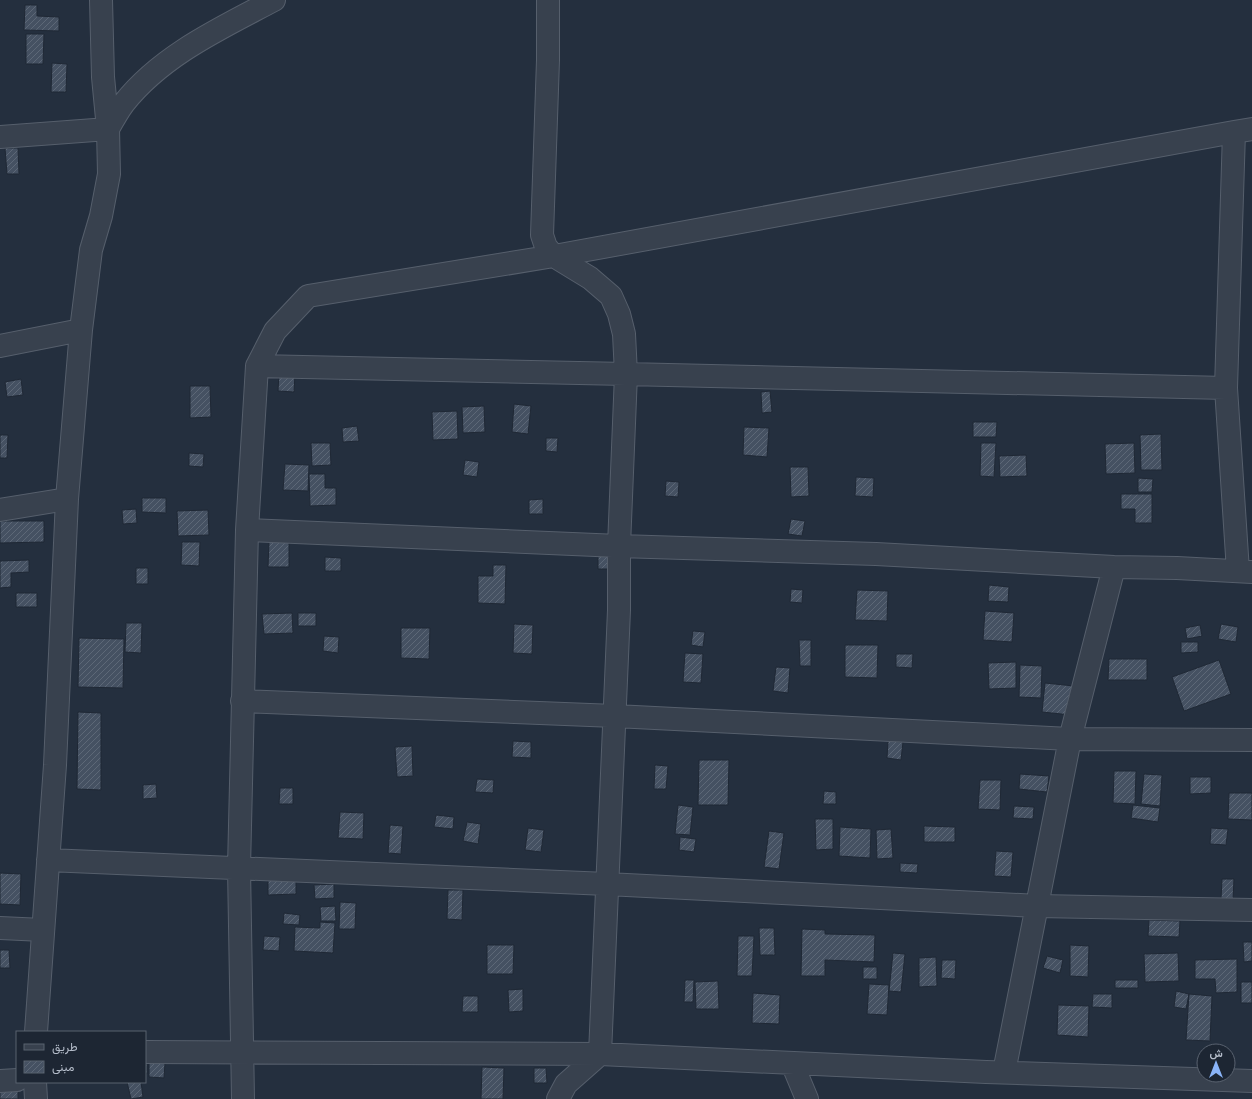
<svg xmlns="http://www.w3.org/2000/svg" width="1252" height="1099" viewBox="0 0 1252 1099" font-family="Poppins,Vazirmatn,sans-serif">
	<defs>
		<pattern id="building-hatch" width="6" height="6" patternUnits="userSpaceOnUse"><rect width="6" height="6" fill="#455162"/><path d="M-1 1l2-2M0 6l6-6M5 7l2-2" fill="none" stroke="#5d6877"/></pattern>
	</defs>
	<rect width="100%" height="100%" fill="#242f3e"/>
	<!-- building -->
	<path fill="url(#building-hatch)" stroke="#1f2835" d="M25 5H37V16L59 17V31L24 30Z
		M26 34H44L43 64H26Z
		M52 63 67 64 66 92H51Z
		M5 148H18L19 174H7Z
		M279 373 295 374 294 392 278 391Z
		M21 379 23 395 7 397 5 382Z
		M190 386H210L211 417 190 418Z
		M770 391 772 412 762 413 761 392Z
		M514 404 531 406 528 434 512 432Z
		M484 406 485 432 463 433 462 407Z
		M457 411 458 439 433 440 432 412Z
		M973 422H997L996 437H973Z
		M357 426 359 441 343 442 342 428Z
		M744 427 769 428 767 457 743 455Z
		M1161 434 1162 470H1141L1140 435Z
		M0 435H8L7 458H0Z
		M546 438H558L557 452 546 451Z
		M311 443H330L331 465 312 466Z
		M981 443H996L994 477 980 476Z
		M1134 443 1135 473 1106 474 1105 444Z
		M189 453 204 454 203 467 189 466Z
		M1026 455 1027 476 1000 477 999 456Z
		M465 460 479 462 477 477 463 475Z
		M285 464 309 465 308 491 283 490Z
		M790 467H808L809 496 791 497Z
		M309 474H325V488H336V505L310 506Z
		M856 477 874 478 873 497 855 496Z
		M1138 478 1153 479 1152 492H1138Z
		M666 481 679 482 678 497 665 496Z
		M1121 494H1152V523H1135V509H1121Z
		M142 498H166V513L142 512Z
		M543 499V514H529V500Z
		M136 509 137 523 123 524 122 510Z
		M208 510 209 535 178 536 177 511Z
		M791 519 805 521 802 536 788 534Z
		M0 521H44V542L0 543Z
		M269 541H289V567H268Z
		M182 542H200L199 566 181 565Z
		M598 555 613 556V569H598Z
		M325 557 341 558V571H325Z
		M29 560V572L11 573V587L0 588V561Z
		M493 565H506L505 604 478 603V576H493Z
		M136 568H148V584H136Z
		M989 585 1009 587 1008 602 988 601Z
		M791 589 803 590 802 603 790 602Z
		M857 590 888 591 887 621 855 620Z
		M16 593H37V607H16Z
		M985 611 1014 613 1012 642 983 640Z
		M292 613 293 633 264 634 262 614Z
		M298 613H316V626H298Z
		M126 623H142L141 653 125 652Z
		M514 624 533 625 532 654 513 653Z
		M1221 624 1238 627 1236 642 1218 639Z
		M1200 625 1202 636 1187 639 1185 628Z
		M401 628H430L429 659 401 658Z
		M693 631 705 632 703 647 691 645Z
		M324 636 339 637 338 653 323 651Z
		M79 638 124 639 123 688 78 687Z
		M799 640H811V666H800Z
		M1181 642H1198V652L1181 653Z
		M845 645H878L877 678 845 677Z
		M685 653 703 654 701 683 683 682Z
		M896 654H913L912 668 896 667Z
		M1109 659H1147V680H1108Z
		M1219 660 1231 694 1184 711 1172 677Z
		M1016 662V688L989 689 988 663Z
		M1020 665 1042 666 1041 698 1019 697Z
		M776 667 790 668 788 693 773 691Z
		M1045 683 1074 686 1071 715 1042 712Z
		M78 712 101 713V790L77 789Z
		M513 741 531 742V758L512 757Z
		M888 741 903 742 901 760 887 758Z
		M412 746 413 776 397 777 395 747Z
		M699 760H729L728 805H698Z
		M655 765 668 766 666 789H654Z
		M1114 771H1136L1135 804 1113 803Z
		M1020 774 1049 776 1047 792 1019 789Z
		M1144 774 1162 775 1160 806 1141 804Z
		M1190 777H1211V793L1190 794Z
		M477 779 494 780 493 793 475 792Z
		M980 780H1001L1000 810 978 809Z
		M156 784 157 798 143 799V785Z
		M280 788H293V804H279Z
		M824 791 836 792V804H823Z
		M1229 793H1252V820L1228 819Z
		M678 805 693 807 690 835 675 834Z
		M1133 805 1160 808 1158 822 1131 818Z
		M1014 806 1034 807 1033 819 1013 818Z
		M340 812 364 813 363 839 338 838Z
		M436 815 454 817 453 829 434 827Z
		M815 819H833V849L816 850Z
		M467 822 481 824 478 844 463 841Z
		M390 825 403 826 401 854 388 853Z
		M924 826 955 827V842H924Z
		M840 827 871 829 870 858 839 856Z
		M528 828 544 830 541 852 525 850Z
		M1211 828 1228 829 1226 845 1210 844Z
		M891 829 893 858 877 859 876 830Z
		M769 831 784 833 779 869 764 867Z
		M680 837 696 839 694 852 679 850Z
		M996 851 1013 852 1011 877 994 876Z
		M900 863 918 864 917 873 900 872Z
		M0 873 21 874 20 905 0 904Z
		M296 879V894L268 895V880Z
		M1222 879H1234L1233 900 1221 899Z
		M334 884V898L315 899 314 885Z
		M448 890H463L462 920 447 919Z
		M340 902 356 903 355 929H339Z
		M335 906 336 921H321L320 907Z
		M284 913 300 915 299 925 283 924Z
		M1149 920 1180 921 1179 937 1148 936Z
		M320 922 335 923 333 953 294 951 295 927 320 928Z
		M759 928H774L775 955H760Z
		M802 929 825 930V934L875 935 874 962 825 960V976H801Z
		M264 936 280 937 279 951 263 950Z
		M738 936H754L752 976H737Z
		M1243 942H1252V961L1244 962Z
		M487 945H514L513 974H487Z
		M1070 945 1089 946 1088 977 1070 976Z
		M0 950H9L10 968H0Z
		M893 953 905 954 901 992 889 991Z
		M1178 953 1179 981 1145 982 1144 954Z
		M1047 956 1063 960 1060 973 1043 968Z
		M936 957 937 986 919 987V958Z
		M1237 959V992L1216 993 1215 979H1195V960Z
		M942 960H956L955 979 941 978Z
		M863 967H877V979H863Z
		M685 980H694L693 1002H684Z
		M1115 980H1138V988H1115Z
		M718 981 719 1009H696L695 982Z
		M1241 982H1252V1003H1241Z
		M869 984 889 985 887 1015 867 1014Z
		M523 989V1011L509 1012 508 990Z
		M1176 991 1189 994 1186 1009 1174 1007Z
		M753 993 780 995 779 1024 752 1023Z
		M1093 994H1112V1008L1092 1007Z
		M1189 994 1212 996 1210 1041 1186 1040Z
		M463 996H478V1012H462Z
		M1058 1005 1089 1006 1088 1037 1057 1035Z
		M145 1058H147V1074L145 1073Z
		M149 1062 165 1063 164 1078 149 1077Z
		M482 1067 504 1068 503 1099H481Z
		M534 1068H546L547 1083H534Z
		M127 1082H141L143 1097 131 1099Z
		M0 1086H18V1099H0Z"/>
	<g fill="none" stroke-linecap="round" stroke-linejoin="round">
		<!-- minor casing -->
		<g stroke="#565f6c" stroke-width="24">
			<path id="minor" d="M548 0V60L542 235 546 247 554 256 590 278 611 296 619 314 624 334 626 374 619 546V610L600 1054 566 1084 558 1099
				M0 137 108 129C113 120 118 111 124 103 162 55 221 28 274 0
				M0 346 81 330
				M257 366 626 374 1226 388 1234 132
				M1226 388 1238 571
				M0 510 67 499
				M247 530 619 546 876 554 1114 567 1177 568 1252 572
				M242 701 615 716 1070 739 1252 740
				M48 860 607 884 1038 906 1252 910
				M0 928 43 930
				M36 1032 55 765 67 499 81 330 91 250 101 216 109 174 108 129 103 77 101 0
				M145 1052 600 1054 986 1072 1252 1081
				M792 1063 807 1099
				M1004 1072 1070 739 1114 567
				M0 1081 17 1080
				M35 1082 36 1099
				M243 1099 239 868 247 530 257 366 275 331 308 296 554 256 1234 132 1252 129"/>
		</g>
		<!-- minor -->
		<use href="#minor" stroke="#38414e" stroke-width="22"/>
	</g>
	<!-- legend -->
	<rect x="16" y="1031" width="130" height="52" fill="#1d2633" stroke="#59626f"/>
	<rect x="24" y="1044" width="20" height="6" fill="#38414e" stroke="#59626f"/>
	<text x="52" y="1051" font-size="12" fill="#b4bcc9">طريق</text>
	<rect x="24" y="1061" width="20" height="12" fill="url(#building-hatch)" stroke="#59626f"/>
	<text x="52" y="1071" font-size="12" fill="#b4bcc9">مبنى</text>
	<!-- north arrow -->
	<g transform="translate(1216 1063)"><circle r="19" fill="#1d2633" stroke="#59626f"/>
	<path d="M0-3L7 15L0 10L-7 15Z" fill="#8ab4f8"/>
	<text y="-6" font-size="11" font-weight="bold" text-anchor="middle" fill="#b4bcc9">ش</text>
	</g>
</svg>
